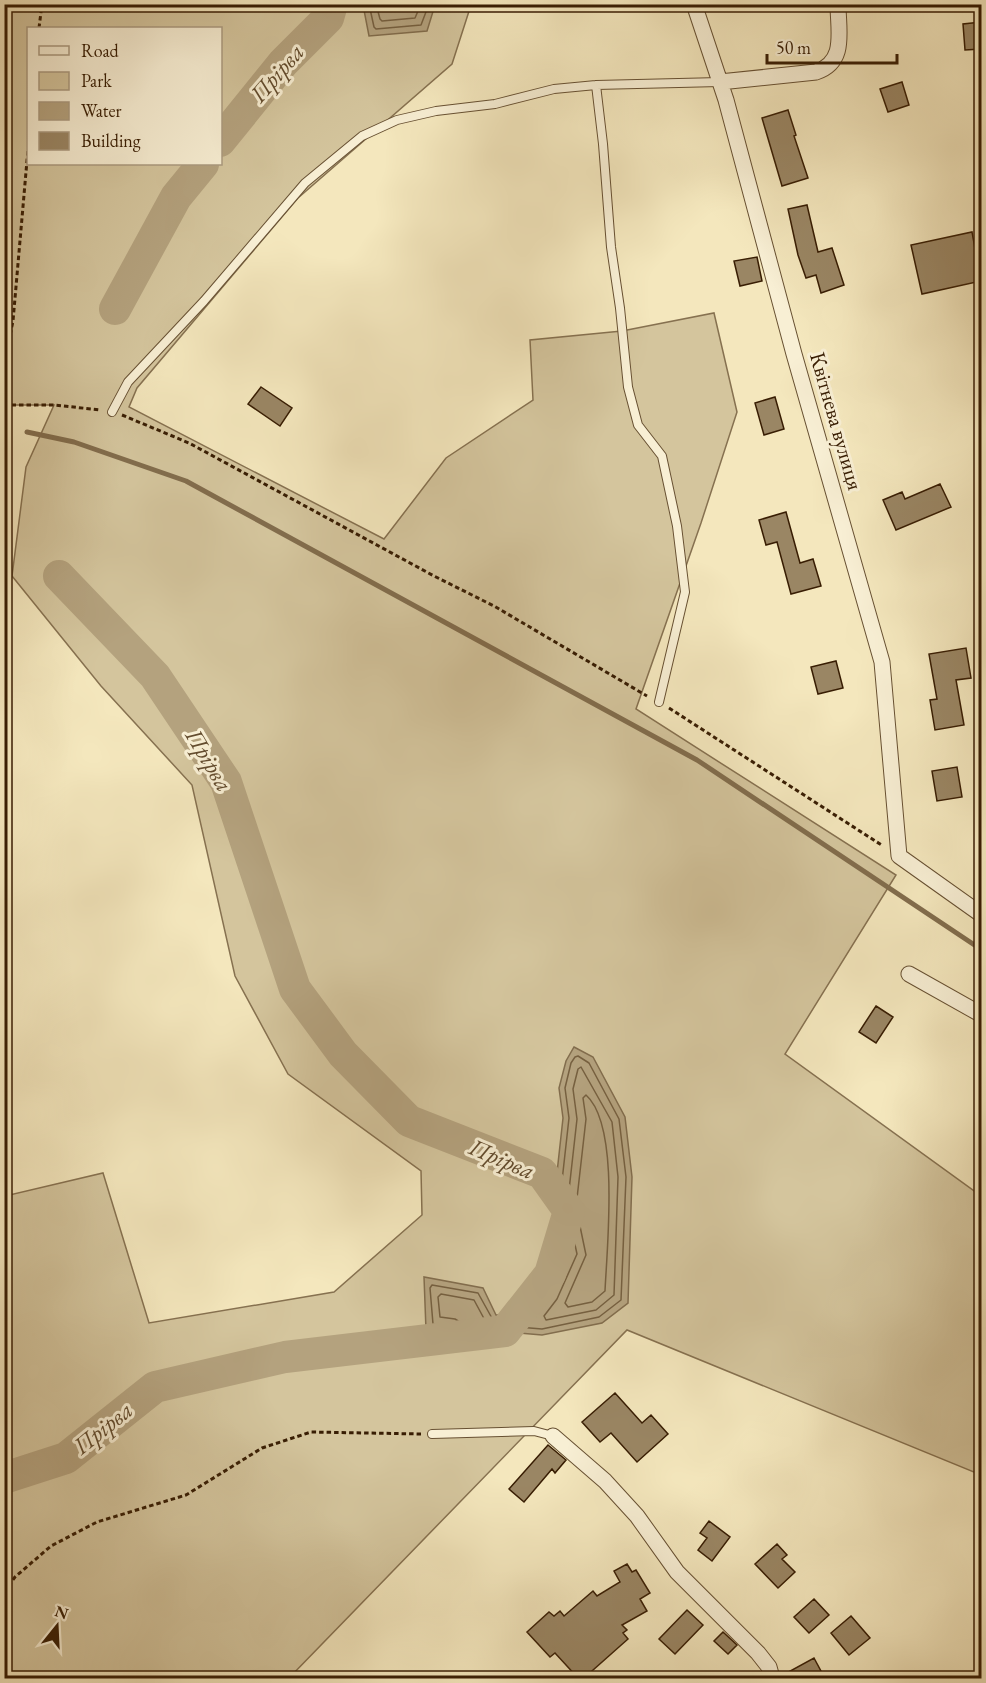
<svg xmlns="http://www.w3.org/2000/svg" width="986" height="1683" viewBox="0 0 986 1683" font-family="'EB Garamond',serif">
	<rect width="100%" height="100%" fill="#f4e7bd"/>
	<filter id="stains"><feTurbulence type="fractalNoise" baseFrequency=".00333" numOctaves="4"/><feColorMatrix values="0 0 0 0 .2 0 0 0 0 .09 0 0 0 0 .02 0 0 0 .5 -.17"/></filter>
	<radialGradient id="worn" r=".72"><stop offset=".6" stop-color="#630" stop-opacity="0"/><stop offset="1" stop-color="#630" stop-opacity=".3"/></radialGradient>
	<!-- green -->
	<path fill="#d4c59d" stroke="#867150" stroke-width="1.5" fill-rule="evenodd" d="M7 5H471L452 64 298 198 137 388 129 407 384 539 446 458 533 400 530 340 622 331 714 313 737 412 701 523 636 709 896 875 785 1054 981 1196V1475L627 1330 289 1678H5V1196L103 1173 149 1323 334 1292 422 1215 421 1171 288 1074 235 976 192 785 101 686 12 576 26 467 54 405H5L4 43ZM28 28H220V164H28Z"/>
	<!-- water -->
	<path fill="#b4a27e" stroke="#826d4d" stroke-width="1.5" d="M363 5V4L435 5 427 31 369 36Z
		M574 1047 593 1057 625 1117 632 1177 628 1303 602 1323 542 1335 519 1333 476 1349 450 1332 426 1330 424 1277 483 1288 496 1315H527L545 1292 563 1252 553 1209 563 1118 559 1088 566 1061Z"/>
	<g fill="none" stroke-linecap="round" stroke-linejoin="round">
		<!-- shore -->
		<path stroke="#766040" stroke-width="1.5" d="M369 4 374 27 376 29 421 25 429 4
			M376 4 380 19 382 21 415 18 421 4
			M578 1056 589 1063 619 1119 626 1177 621 1300 599 1317 542 1329 518 1327 477 1341 452 1326 433 1324 430 1288 432 1285 478 1293 493 1320H530L550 1295 569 1254 559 1208 569 1118 565 1088 571 1063 575 1057Z
			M581 1067 612 1122 618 1177 614 1295 596 1310 546 1320 544 1316 557 1299 577 1254 567 1208 577 1119 573 1089 578 1069Z
			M586 1095C620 1125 607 1246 605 1291L592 1302 568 1307 565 1303 586 1255 576 1207 586 1119 583 1098Z
			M441 1294 474 1300 488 1326V1329L477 1333 455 1319 440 1317 438 1297Z"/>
		<!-- stream -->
		<path stroke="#826d4d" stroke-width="5" d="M27 432 74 442 186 481 697 760 982 950"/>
		<!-- river -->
		<path stroke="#b4a27e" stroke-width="32" d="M220 141 283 63 328 18 332 4
			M115 309 176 197 203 164
			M4 1478 66 1458 155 1387 285 1357 505 1331 550 1274 569 1211 542 1173 409 1121 343 1054 295 989 226 782 155 676 59 576"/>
	</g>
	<!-- building -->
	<path fill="#9a8664" stroke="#381d03" stroke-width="1.5" d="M981 22V49L965 50 963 24Z
		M902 82 909 105 888 112 880 89Z
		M788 110 796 135 794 136 808 178 782 186 762 118Z
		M807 205 818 252 832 248 844 285 821 293 816 275 806 278 798 255 788 209Z
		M972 232 981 281 922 294 911 245Z
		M757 257 762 281 740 286 734 261Z
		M261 387 292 408 280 426 248 404Z
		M775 397 784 429 764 435 755 403Z
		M940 484 951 507 896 530 883 500 902 492 905 499Z
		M786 512 800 563 813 559 821 586 791 594 777 542 766 545 759 520Z
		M966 648 971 678 956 680 964 725 935 730 930 700 937 699 929 654Z
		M836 661 843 688 818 694 811 667Z
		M957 767 962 797 937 801 932 771Z
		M876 1006 893 1017 876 1043 859 1032Z
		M615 1393 642 1423 651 1415 668 1434 637 1462 611 1433 600 1442 582 1422Z
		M548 1445 566 1460 555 1473 552 1469 524 1502 509 1489Z
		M709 1521 730 1537 712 1561 698 1550 707 1538 700 1533Z
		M777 1544 787 1555 782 1559 795 1572 778 1588 755 1564Z
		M627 1564 632 1572 636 1570 650 1593 640 1599 647 1611 622 1625 627 1630 623 1633 628 1639 584 1678H578L555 1653 550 1657 527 1632 549 1612 554 1616 560 1611 564 1616 593 1591 597 1596 620 1582 614 1571Z
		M814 1599 829 1615 809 1633 794 1617Z
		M687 1610 703 1625 675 1654 659 1639Z
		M851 1616 870 1638 849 1655 831 1633Z
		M723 1632 737 1645 728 1654 714 1641Z
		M814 1658 822 1673 812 1678H782L781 1676Z"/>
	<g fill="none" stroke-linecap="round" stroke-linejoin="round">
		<!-- lane casing -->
		<g stroke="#675032" stroke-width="10">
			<path id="lane" d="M596 85 603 144 611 247 620 308 628 387 638 425 662 456 677 526 685 592 659 702
				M112 412 128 382 204 301 305 183 362 136 397 120 436 111 495 104 554 89 596 85 720 82
				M432 1434 534 1431 553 1436"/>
		</g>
		<!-- street casing -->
		<g stroke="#675032" stroke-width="17">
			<path id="street" d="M694 4 726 100 794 354 882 662 899 856 982 915
				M720 82 816 72C847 62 838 31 838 4
				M909 974 982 1015
				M553 1436 605 1481 637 1516 677 1572 758 1653 769 1667 772 1678"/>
		</g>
		<!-- path -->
		<path stroke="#381d03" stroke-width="3" stroke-dasharray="4.5 3" stroke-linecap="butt" d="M39 28 42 4
			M4 364 13 321 28 149
			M4 405H54L101 410
			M122 415 189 443 434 576 494 606 647 696
			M669 708 883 846
			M4 1592 15 1577 51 1546 97 1522 186 1495 262 1448 311 1432 421 1434"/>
		<!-- lane -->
		<use href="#lane" stroke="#f8efd4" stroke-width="8"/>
		<!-- street -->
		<use href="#street" stroke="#f8efd4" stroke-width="15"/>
	</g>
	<g text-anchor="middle" stroke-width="6" stroke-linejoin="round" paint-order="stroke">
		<!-- street labels -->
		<g font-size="22" fill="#381d03" stroke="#f8efd4">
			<text transform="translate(837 421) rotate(74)" y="8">Квітнева вулиця</text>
		</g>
		<!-- water labels -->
		<g font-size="24" font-style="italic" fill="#634c2e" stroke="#f8efd4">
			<text transform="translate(277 73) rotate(-49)" y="8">Прірва</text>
			<text transform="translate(209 760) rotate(59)" y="8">Прірва</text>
			<text transform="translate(502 1159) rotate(23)" y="8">Прірва</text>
			<text transform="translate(103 1428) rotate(-39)" y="8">Прірва</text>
		</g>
	</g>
	<!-- margin -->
	<rect width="986" height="1683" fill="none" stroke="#f4e7bd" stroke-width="24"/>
	<rect x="6" y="6" width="974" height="1671" fill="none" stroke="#381d03" stroke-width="3"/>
	<rect x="12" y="12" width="962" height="1659" fill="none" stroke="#381d03" stroke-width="1.5"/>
	<!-- legend -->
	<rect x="27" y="27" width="195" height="138" fill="#f8efd4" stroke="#ab9b80" stroke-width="1.5"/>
	<rect x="39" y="46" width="30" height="9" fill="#f8efd4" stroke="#ab9b80" stroke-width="1.5"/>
	<text x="81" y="57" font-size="18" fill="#381d03">Road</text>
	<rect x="39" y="72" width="30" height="18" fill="#d4c59d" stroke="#ab9b80" stroke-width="1.5"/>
	<text x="81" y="87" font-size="18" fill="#381d03">Park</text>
	<rect x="39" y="102" width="30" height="18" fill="#b4a27e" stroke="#ab9b80" stroke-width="1.5"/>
	<text x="81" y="117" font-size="18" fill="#381d03">Water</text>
	<rect x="39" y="132" width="30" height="18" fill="#9a8664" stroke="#ab9b80" stroke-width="1.5"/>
	<text x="81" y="147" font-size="18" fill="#381d03">Building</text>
	<!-- north arrow -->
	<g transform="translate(57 1626) rotate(18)" stroke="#f8efd4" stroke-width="4.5" paint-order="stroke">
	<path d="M0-4.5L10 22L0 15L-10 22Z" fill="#381d03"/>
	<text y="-9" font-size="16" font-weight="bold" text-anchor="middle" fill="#381d03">N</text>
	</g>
	<!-- scale -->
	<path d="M767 54v9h130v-9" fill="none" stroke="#381d03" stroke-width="3"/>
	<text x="776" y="54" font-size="18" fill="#381d03" stroke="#f8efd4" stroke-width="4.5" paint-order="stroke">50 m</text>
	<rect width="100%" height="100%" filter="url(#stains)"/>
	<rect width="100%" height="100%" fill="url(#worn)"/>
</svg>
